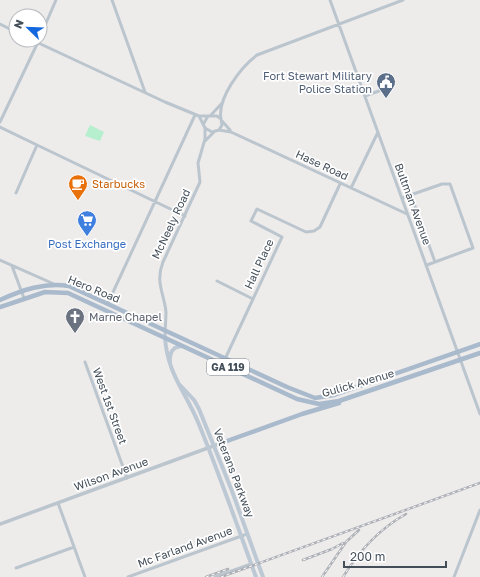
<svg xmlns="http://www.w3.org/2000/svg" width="480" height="577" viewBox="0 0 480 577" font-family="'Golos Text',sans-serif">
	<rect width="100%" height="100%" fill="#eeebeb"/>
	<!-- green -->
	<path fill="#b6efcd" d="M90 125 104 132 100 141 85 136Z"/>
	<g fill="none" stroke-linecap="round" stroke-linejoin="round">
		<!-- minor -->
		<path stroke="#bbc5ce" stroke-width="3" d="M112 0 145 92
			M330 0 480 414
			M0 24 16 32
			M40 37 56 0
			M32 40 165 102 199 116H208
			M365 96 390 87
			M211 115 223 102
			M199 116 205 128 212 132 219 130 222 125 221 119 217 116H208L204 123
			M221 119C217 98 241 67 257 55L403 0
			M222 121 230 130
			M0 122 39 40
			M0 127 37 145 16 193
			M219 130 231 132 407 214
			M205 141 214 132
			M37 145 185 216
			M351 188 378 132
			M411 195 435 262 427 265
			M402 198 442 184H450L473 248 435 262
			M0 260 54 284
			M12 266 24 298
			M217 281 253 299
			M108 303 195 115
			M165 337C165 329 166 320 166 312 164 293 155 282 163 262L200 182 198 163 205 139V128
			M225 359 282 237 251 221 257 209 306 232 314 231 320 227 340 184
			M85 362 127 478
			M58 503 85 577
			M16 568 74 547
			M128 577 247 534
			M215 577 251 564
			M454 577 480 510"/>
		<!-- tertiary -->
		<path stroke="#bbc5ce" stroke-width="3.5" d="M0 524 227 441"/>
		<!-- secondary -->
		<path stroke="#bdc8d5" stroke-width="4" d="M165 337C167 373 185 391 198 422 219 473 237 525 256 577
			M170 363C169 353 172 347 182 346
			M180 385 194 400 199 409 232 491 263 577"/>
		<!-- primary -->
		<path stroke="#a9bacc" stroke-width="4.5" d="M0 300C22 290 45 282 69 286L287 387 315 398 334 395 480 344
			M0 307 45 292 68 293 297 399 319 404 339 401 480 353
			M227 441 302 414 339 403"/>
		<!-- rail casing -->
		<g stroke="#adb0b6" stroke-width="2.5">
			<path id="rail" d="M303 560 332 549 343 543
				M206 577 228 569
				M221 577 480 483
				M322 577 346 542 359 530
				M343 577C359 551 379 529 406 514"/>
		</g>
		<!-- rail -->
		<use href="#rail" stroke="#fff" stroke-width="1" stroke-dasharray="3" stroke-linecap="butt"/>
	</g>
	<!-- icons -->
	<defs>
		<g id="civic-pin" transform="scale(1)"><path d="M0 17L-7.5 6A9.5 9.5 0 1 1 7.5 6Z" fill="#5c6f8a" stroke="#fff"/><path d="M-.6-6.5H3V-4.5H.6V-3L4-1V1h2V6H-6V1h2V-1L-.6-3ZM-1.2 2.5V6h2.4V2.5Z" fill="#fff"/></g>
		<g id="cafe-pin" transform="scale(1)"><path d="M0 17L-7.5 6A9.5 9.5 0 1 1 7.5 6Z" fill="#e8710a" stroke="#fff"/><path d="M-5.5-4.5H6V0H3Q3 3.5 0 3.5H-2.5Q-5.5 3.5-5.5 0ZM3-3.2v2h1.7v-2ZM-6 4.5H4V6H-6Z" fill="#fff"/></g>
		<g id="supermarket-pin" transform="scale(1)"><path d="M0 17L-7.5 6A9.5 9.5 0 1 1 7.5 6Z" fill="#3f7fe0" stroke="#fff"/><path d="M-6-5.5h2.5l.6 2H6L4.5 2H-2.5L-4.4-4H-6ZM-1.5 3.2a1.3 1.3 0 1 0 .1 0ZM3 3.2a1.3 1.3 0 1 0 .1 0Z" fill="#fff"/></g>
		<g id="church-pin" transform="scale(1)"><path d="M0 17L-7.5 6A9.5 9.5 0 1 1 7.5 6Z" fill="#6b7280" stroke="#fff"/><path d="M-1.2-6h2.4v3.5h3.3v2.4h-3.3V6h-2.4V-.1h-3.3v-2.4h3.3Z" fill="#fff"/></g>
	</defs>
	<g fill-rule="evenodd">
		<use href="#civic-pin" x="386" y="82"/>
		<use href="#cafe-pin" x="78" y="184"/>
		<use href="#supermarket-pin" x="87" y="220"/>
		<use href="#church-pin" x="75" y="317"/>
	</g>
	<g text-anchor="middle" stroke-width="3.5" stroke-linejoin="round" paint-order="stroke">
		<!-- shield labels -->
		<rect fill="#fff" stroke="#7b838b" stroke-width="1" x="207" y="359" width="42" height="16" rx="3"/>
		<g font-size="10" font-weight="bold" fill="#434e59">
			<text x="228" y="371">GA 119</text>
		</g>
		<!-- service labels -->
		<g font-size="11" fill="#4e5e75" stroke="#fff" text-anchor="end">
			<text x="372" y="80">Fort Stewart Military<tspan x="372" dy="13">Police Station</tspan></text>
		</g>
		<!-- street labels -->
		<g font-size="11" fill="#434e59" stroke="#fff">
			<text transform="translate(322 165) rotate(25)" y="4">Hase Road</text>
			<text transform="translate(413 204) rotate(70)" y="4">Bultman Avenue</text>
			<text transform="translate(171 224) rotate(-65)" y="4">McNeely Road</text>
			<text transform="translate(259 264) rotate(-65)" y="4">Hall Place</text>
			<text transform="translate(94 289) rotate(22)" y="4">Hero Road</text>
			<text transform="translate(358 383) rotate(-16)" y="4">Gulick Avenue</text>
			<text transform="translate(110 406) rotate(70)" y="4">West 1st Street</text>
			<text transform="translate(234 473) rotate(69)" y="4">Veterans Parkway</text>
			<text transform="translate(111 474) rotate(-20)" y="4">Wilson Avenue</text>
			<text transform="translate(185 547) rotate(-20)" y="4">Mc Farland Avenue</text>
		</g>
		<!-- food labels -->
		<g font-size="11" fill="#c56008" stroke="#fff" text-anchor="start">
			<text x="92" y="188">Starbucks</text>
		</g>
		<!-- shop labels -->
		<g font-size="11" fill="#366cbe" stroke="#fff">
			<text x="87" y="248">Post Exchange</text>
		</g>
		<!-- worship labels -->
		<g font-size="11" fill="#5b616d" stroke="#fff" text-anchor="start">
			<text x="89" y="321">Marne Chapel</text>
		</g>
	</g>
	<!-- north arrow -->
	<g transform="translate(28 28) rotate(293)"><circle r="19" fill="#ffffff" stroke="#b4b8bd"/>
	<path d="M0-3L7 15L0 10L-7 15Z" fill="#1468df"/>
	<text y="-6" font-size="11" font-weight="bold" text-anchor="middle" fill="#434e59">N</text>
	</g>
	<!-- scale -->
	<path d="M344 561v6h102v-6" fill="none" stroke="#434e59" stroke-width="2"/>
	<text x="350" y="561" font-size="12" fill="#434e59" stroke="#ffffff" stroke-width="3" paint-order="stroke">200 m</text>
</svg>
